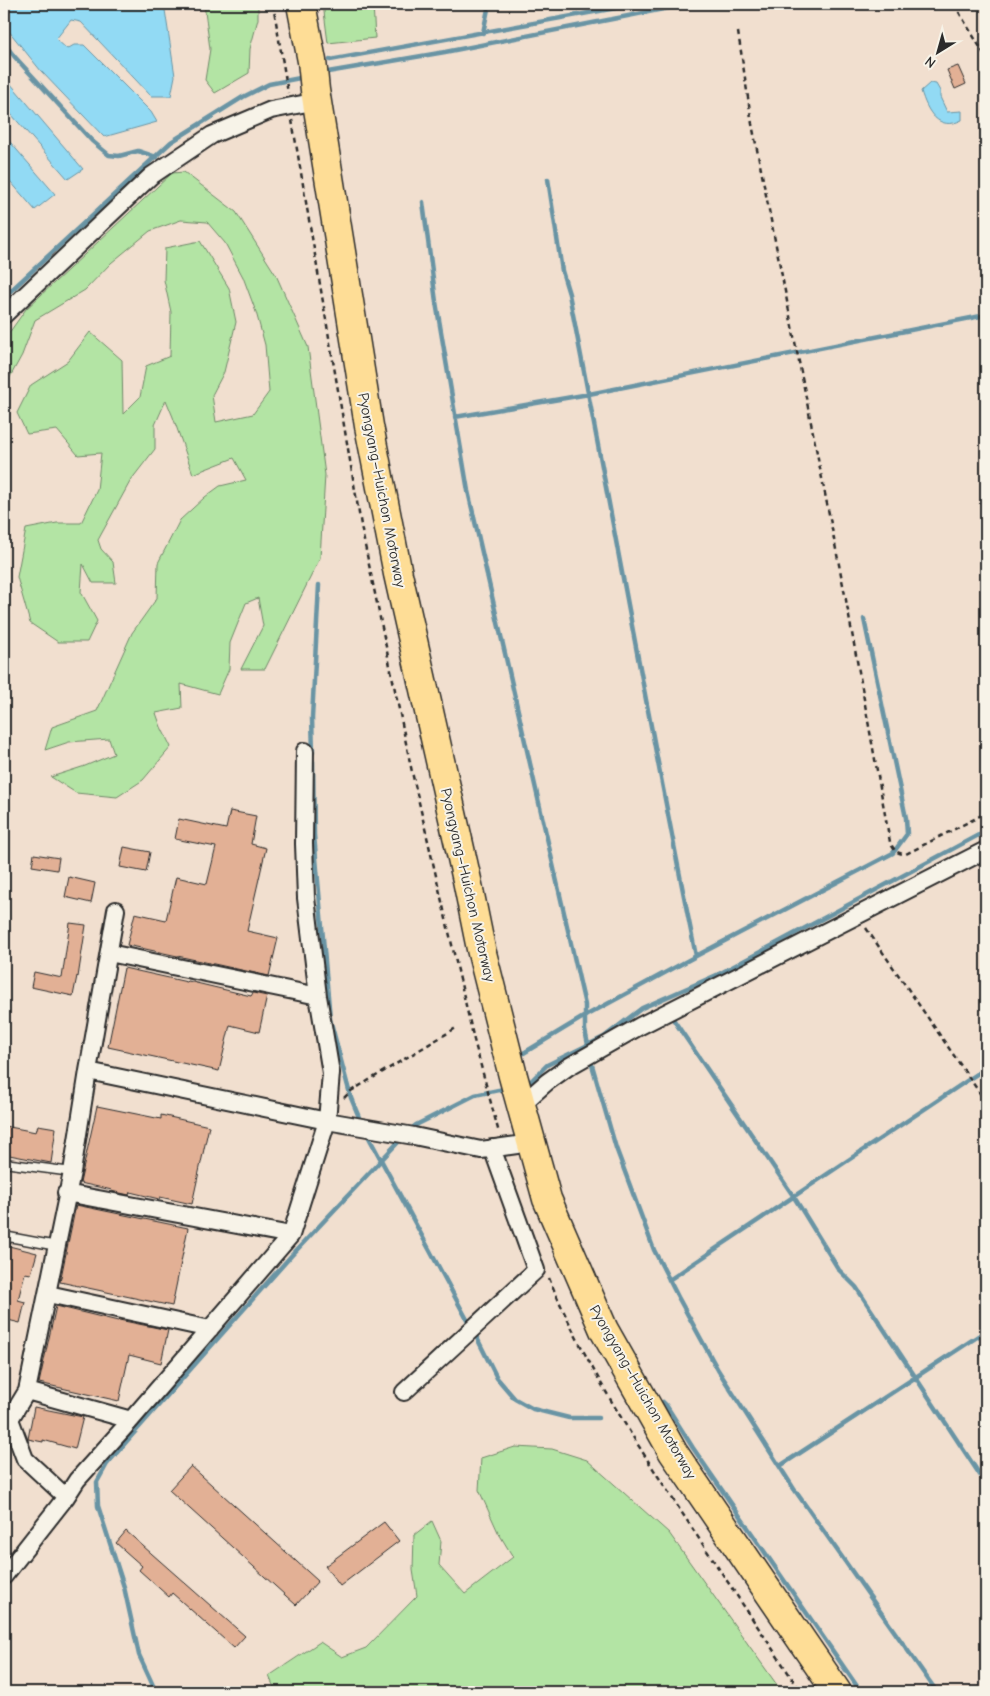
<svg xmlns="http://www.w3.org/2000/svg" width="990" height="1696" viewBox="0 0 990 1696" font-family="'Comic Neue',sans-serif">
	<rect width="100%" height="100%" fill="#f1dfcf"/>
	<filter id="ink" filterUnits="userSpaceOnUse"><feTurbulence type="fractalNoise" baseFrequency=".02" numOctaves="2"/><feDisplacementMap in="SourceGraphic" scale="10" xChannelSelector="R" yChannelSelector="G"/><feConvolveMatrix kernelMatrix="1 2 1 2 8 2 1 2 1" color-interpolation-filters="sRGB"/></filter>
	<g filter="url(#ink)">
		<!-- green -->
		<path fill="#b3e4a4" stroke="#6f8868" d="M204 4H258V19L250 49 249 73 215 93 205 80 210 49Z
			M323 4H373L375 38 328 43Z
			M184 172 236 212 276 275 308 347 325 475 320 558 265 669H241L263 626 258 598 246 603 230 643 229 669 218 694 181 684 182 708 156 713 161 727 171 747 143 780 117 797 76 793 51 777 85 766 114 754 109 739 69 742 45 750 52 727 97 711 132 633 157 598 158 563 180 520 205 497 220 486 246 480 234 458 193 474 173 417 166 400 155 425V449L131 480 98 540 101 549 113 562 116 583H93L83 564 81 592 97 621 87 642H58L30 623 17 577 26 529 57 523H81L97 490 101 453 78 455 57 430 27 434 17 413 31 385 68 361 90 332 122 360 123 414 140 397 146 366 170 356 171 312 164 280 165 248 200 241 229 288 236 322 224 372 212 395 216 422 253 414 269 392 265 345 256 312 243 277 225 243 207 222 181 220 150 231 111 263 85 290 35 320 22 355 4 388V340L26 309 172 173Z
			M515 1447 552 1449 587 1460 669 1533 782 1692H276L269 1676 320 1642 342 1657 366 1648 417 1596 413 1570 414 1535 432 1521 441 1541 439 1565 465 1594 513 1557 498 1532 479 1490 481 1458Z"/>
		<!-- water -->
		<path fill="#92daf4" stroke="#6994a4" d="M4 4H135L165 10 175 76 171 96H151L81 22 71 20 56 39 67 49 74 45H84L151 112 157 122 104 137 41 71 4 25Z
			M4 76 83 169 68 179 4 106Z
			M930 83 936 84 940 91V97L947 112 962 111V120C938 132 927 111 921 91Z
			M4 135 55 194 35 210 4 174Z"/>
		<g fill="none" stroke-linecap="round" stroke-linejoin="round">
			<!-- stream -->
			<path stroke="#6994a4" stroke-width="4.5" d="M483 33 489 4
				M4 43 14 56 92 141 109 155 119 156 138 151 156 157
				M330 60 638 4
				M322 73 445 52 689 4
				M548 179 562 271 569 294C612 514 651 735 696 956
				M423 202 436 302 468 491 585 1005V1030L589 1050
				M4 297 171 142 243 97 269 84 305 77
				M455 417 589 394 986 315
				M313 753 312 718 319 585
				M313 761 314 835 330 1019 351 1098 361 1122
				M673 1019 794 1197 839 1270 856 1287 986 1484
				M517 1057 585 1016 696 956 893 853 907 834 906 818 864 619
				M590 1058 616 1148 654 1250 678 1297 718 1370 794 1489 937 1692
				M525 1083 530 1082 547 1065 604 1037 642 1008 719 974 986 831
				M410 1130 416 1125 475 1095 508 1088
				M366 1132 470 1325
				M669 1280 986 1068
				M474 1332 497 1378 515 1399 533 1409 569 1418H598
				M663 1402 666 1405 693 1448 861 1692
				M780 1466 986 1331
				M156 1692 139 1655 124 1587 98 1506 97 1482 107 1464 126 1442 291 1256 403 1137"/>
		</g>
		<!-- building -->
		<path fill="#e2b095" stroke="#2b2b2b" d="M958 66 966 84 955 89 947 70Z
			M230 811 256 816 251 844 266 848 247 931 278 938 269 976 127 945 135 913 166 920 176 877 207 884 216 847 175 839 179 819 226 829Z
			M124 847 150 852 146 872 120 867Z
			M34 854 59 858 57 870 32 866Z
			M69 877 95 883 91 903 65 897Z
			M70 923 86 925 78 977 77 976 73 996 31 987 34 972 62 978Z
			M124 968 187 982 188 981 251 996 253 993 267 996 259 1032 230 1025 219 1071 108 1047Z
			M97 1106 161 1119V1115L209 1126 192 1204 160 1197 159 1199 130 1192 129 1195 111 1191 112 1190 80 1183Z
			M38 1125 56 1128 51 1163 4 1154V1126L36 1132Z
			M76 1205 188 1228 172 1306 60 1282Z
			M9 1246 37 1253 31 1274 25 1273 18 1300 25 1302 20 1323 4 1319V1250Z
			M56 1306 118 1321 119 1320 168 1330 161 1363 129 1355 119 1401 39 1383Z
			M34 1407 83 1417 75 1449 43 1440V1442L28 1439Z
			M191 1466 318 1581 296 1605 169 1490Z
			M384 1522 399 1541 340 1586 325 1566Z
			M126 1531 245 1636 234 1648 172 1593 169 1597 139 1570 142 1566 116 1543Z"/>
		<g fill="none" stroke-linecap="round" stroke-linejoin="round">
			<!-- lane casing -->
			<g stroke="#2b2b2b" stroke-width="11">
				<path id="lane" d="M4 1163 72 1172
					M4 1244 9 1237 57 1246"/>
			</g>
			<!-- street casing -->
			<g stroke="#2b2b2b" stroke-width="20">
				<path id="street" d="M4 315 151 176 212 135 271 110 302 104
					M109 953 318 996
					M88 1071 116 910
					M521 1105 547 1082 568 1067 640 1026 986 850
					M66 1193 291 1235
					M48 1294 210 1329
					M27 1391 131 1420
					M404 1392 536 1270 492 1148
					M66 1497 25 1459 10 1419 27 1391 72 1172 88 1071 327 1121 331 1073 318 996 306 898 304 844 305 751
					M4 1576 66 1497 77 1480 131 1420 291 1235 327 1121 414 1136 481 1150 517 1145"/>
			</g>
			<!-- highway casing -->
			<g stroke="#2b2b2b" stroke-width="31">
				<path id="highway" d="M301 4 312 61 315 90 369 426 398 574 467 880 481 949 513 1076 547 1199 604 1330 673 1452 837 1692"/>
			</g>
			<!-- path -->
			<path stroke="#2b2b2b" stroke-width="2.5" stroke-dasharray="5 4" stroke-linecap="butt" d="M273 4 288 93
				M954 4 986 57
				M738 32 752 124 846 600 890 842C894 850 896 854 906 854L986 813
				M292 120 362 531 412 772 474 1040 499 1133
				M866 928 986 1102
				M344 1098 351 1091 456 1028
				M549 1278C586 1367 639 1448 692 1528 728 1583 765 1637 801 1692"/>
			<!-- lane -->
			<use href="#lane" stroke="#f7f3e8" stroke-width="8"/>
			<!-- street -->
			<use href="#street" stroke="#f7f3e8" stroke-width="16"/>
			<!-- highway -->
			<use href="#highway" stroke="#fedd96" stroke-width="28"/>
		</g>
	</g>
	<g text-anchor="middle" stroke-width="4" stroke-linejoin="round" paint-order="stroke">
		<!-- street labels -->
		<g font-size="15" fill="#2b2b2b" stroke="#f7f3e8">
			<text transform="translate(382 490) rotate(79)" y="5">Pyongyang–Huichon Motorway</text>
			<text transform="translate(468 885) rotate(77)" y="5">Pyongyang–Huichon Motorway</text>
			<text transform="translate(643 1392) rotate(60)" y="5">Pyongyang–Huichon Motorway</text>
		</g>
	</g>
	<!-- margin -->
	<rect width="990" height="1696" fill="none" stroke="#f7f3e8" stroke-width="20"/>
	<rect x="10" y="10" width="970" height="1676" fill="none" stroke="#2b2b2b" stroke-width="2" filter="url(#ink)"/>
	<!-- north arrow -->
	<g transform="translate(938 52) rotate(217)" stroke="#f7f3e8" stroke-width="4" paint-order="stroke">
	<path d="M0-4L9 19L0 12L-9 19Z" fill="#2b2b2b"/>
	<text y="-8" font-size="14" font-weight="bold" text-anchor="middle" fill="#2b2b2b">N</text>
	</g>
</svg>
